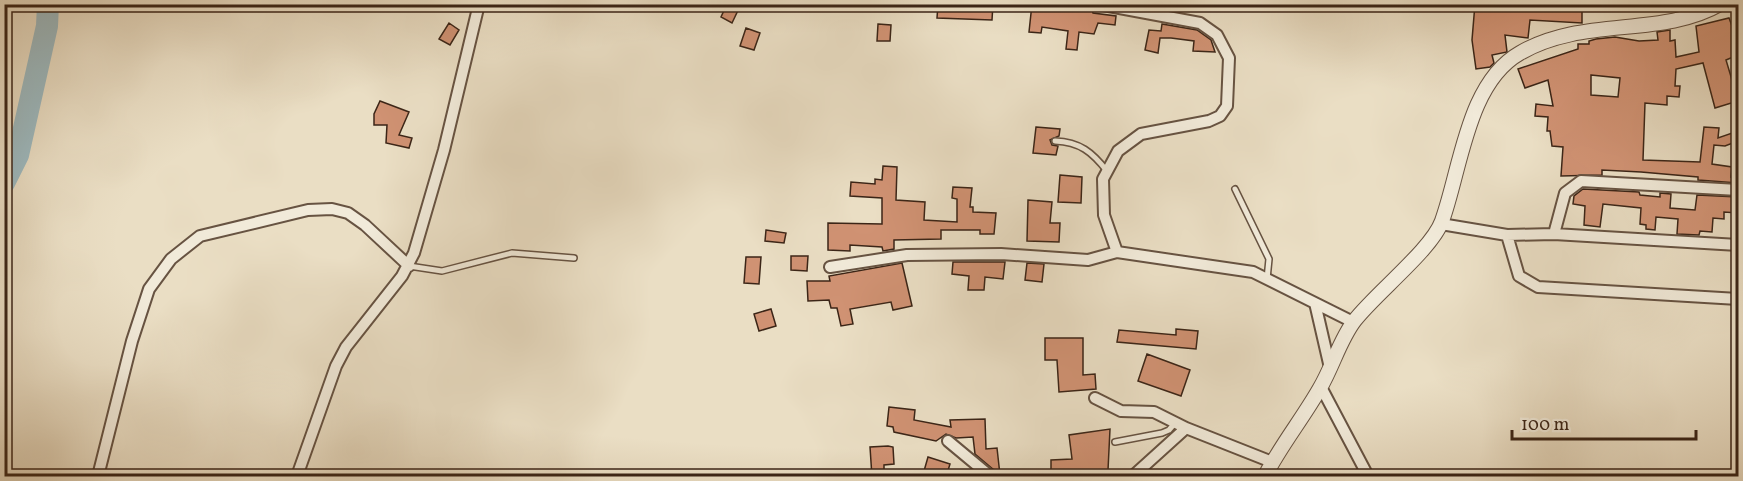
<svg xmlns="http://www.w3.org/2000/svg" width="1743" height="481" viewBox="0 0 1743 481" font-family="Vollkorn,serif">
	<rect width="100%" height="100%" fill="#eadec4"/>
	<filter id="stains"><feTurbulence type="fractalNoise" baseFrequency=".00333" numOctaves="4"/><feColorMatrix values="0 0 0 0 .2 0 0 0 0 .09 0 0 0 0 .02 0 0 0 .5 -.17"/></filter>
	<radialGradient id="worn" r=".72"><stop offset=".6" stop-color="#630" stop-opacity="0"/><stop offset="1" stop-color="#630" stop-opacity=".3"/></radialGradient>
	<g fill="none" stroke-linecap="round" stroke-linejoin="round">
		<!-- river -->
		<path stroke="#9db9bf" stroke-width="22" d="M4 183 18 155 47 26 48 4"/>
	</g>
	<!-- building -->
	<path fill="#d09273" stroke="#3b2517" stroke-width="1.5" fill-rule="evenodd" d="M727 4H741L732 23 721 17Z
		M938 4H993L992 20 937 18Z
		M1032 4H1091L1093 13 1116 16 1115 25 1098 23 1094 34 1079 32 1077 50 1066 49 1068 31 1042 27 1041 33 1029 32Z
		M1475 4 1582 8V23L1530 20 1528 38 1505 35 1507 52 1492 55 1494 63 1490 67 1476 69 1472 40Z
		M1729 18 1732 26 1736 24 1738 31V55L1726 60 1732 80 1738 81V101L1715 108 1703 63 1676 69 1675 86H1680L1679 97 1667 96V105L1645 103 1643 160 1700 162 1704 127 1719 128 1718 138 1738 131V141L1725 146 1714 145 1712 164 1732 167 1731 177 1738 178V183L1698 180V177L1641 172 1602 170V175L1561 176 1563 147 1552 146 1550 131H1547L1548 117 1535 116 1536 104 1553 106 1548 80 1525 88 1518 69 1578 49V44H1589V41L1596 39 1615 37 1639 41 1658 40 1657 32 1670 30V41L1675 40 1676 57 1699 52 1696 26ZM1591 75 1620 78 1618 97 1591 95Z
		M449 23 459 30 450 45 439 39Z
		M878 24 891 25 890 41H877Z
		M1162 24 1197 30 1211 40 1215 52 1193 51 1194 41 1171 38H1160L1158 53 1145 50 1149 30 1161 31Z
		M746 28 760 33 754 50 740 46Z
		M380 101 409 112 399 135 412 138 409 148 386 143 387 125H374V114Z
		M1036 127 1060 129 1059 136 1050 140 1052 145 1058 146 1056 155 1033 153Z
		M883 166 897 167 896 200 925 202 924 220 957 222V199L952 198 953 187 972 188 970 207H973V212L996 213 994 234H980V230H941V239L894 240V249L883 251 882 247 850 245V251L828 250V223L882 224V198L850 196 851 182 875 184V179L882 180Z
		M1060 175 1082 177 1081 203 1058 202Z
		M1583 189 1639 192 1640 195 1660 197V193L1671 194 1670 208 1695 210 1697 195 1738 197V213L1724 212V219L1713 218 1712 232 1700 231 1699 235 1677 234 1678 219 1656 217 1655 230 1646 229V225L1640 224 1641 208 1603 204 1600 227 1584 225 1585 206 1573 204 1574 196Z
		M1028 200 1052 202 1050 223H1060L1059 242 1027 241Z
		M766 230 786 233 784 243 765 241Z
		M791 256H808L807 271 791 270Z
		M746 257H761L759 284 744 283Z
		M953 262H1005L1003 279 985 277 984 290H968L969 276 952 274Z
		M902 263 912 306 893 310 891 302 850 309 853 324 841 326 837 308H831L829 300 808 301 807 281H830L829 276Z
		M1027 263 1044 264 1042 282 1025 280Z
		M771 309 776 326 759 331 754 314Z
		M1176 329 1198 331 1196 349 1117 342 1119 330 1176 335Z
		M1045 338H1083V375L1095 374 1096 389 1059 392 1057 360H1045Z
		M1147 354 1190 370 1181 396 1138 381Z
		M889 407 915 410 914 420 951 427 950 420 985 419 986 449 997 448 1000 475 975 454 973 437 956 438 946 434 936 441 894 432 893 427 887 426Z
		M1110 429 1108 470 1051 473V460L1072 459 1069 435Z
		M888 446 893 447 894 464 884 465V477H872L870 447Z
		M928 457 950 464 946 477 924 471Z"/>
	<g fill="none" stroke-linecap="round" stroke-linejoin="round">
		<!-- service casing -->
		<g stroke="#675342" stroke-width="8">
			<path id="service" d="M1055 141C1080 142 1092 152 1107 171
				M1235 189 1269 259 1267 279
				M409 266 442 271 512 253 574 258
				M1115 442 1162 433 1169 430 1175 423"/>
		</g>
		<!-- minor casing -->
		<g stroke="#675342" stroke-width="14">
			<path id="minor" d="M1098 4 1200 23 1217 35 1229 58 1227 106 1220 116 1209 121 1141 134 1118 151 1103 179 1104 215 1117 252 1253 272 1353 322
				M1441 224 1507 235 1554 234 1738 245
				M1554 234 1565 193 1581 181 1738 190
				M1507 235 1519 276 1538 287 1738 299
				M830 267 907 255 1001 254 1088 260 1117 252
				M1315 303 1330 368
				M1321 387 1368 476
				M1095 398 1121 411 1154 412 1186 428
				M948 441 990 476
				M98 476 132 341 149 289 171 259 200 236 308 210 332 209 348 213 365 225 409 266
				M297 476 336 366 346 347 402 276 414 253 444 150 479 4
				M1133 476 1186 428 1272 462"/>
		</g>
		<!-- tertiary casing -->
		<g stroke="#675342" stroke-width="16">
			<path id="tertiary" d="M1265 476C1281 445 1303 418 1320 388 1333 366 1340 339 1355 320 1376 293 1432 249 1442 221 1461 169 1467 83 1520 53 1583 16 1661 38 1720 4"/>
		</g>
		<!-- service -->
		<use href="#service" stroke="#f1ead9" stroke-width="5"/>
		<!-- minor -->
		<use href="#minor" stroke="#f1ead9" stroke-width="10"/>
		<!-- tertiary -->
		<use href="#tertiary" stroke="#f1ead9" stroke-width="14"/>
	</g>
	<!-- margin -->
	<rect width="1743" height="481" fill="none" stroke="#eadec4" stroke-width="24"/>
	<rect x="6" y="6" width="1731" height="469" fill="none" stroke="#3b2517" stroke-width="3"/>
	<rect x="12" y="12" width="1719" height="457" fill="none" stroke="#3b2517" stroke-width="1.5"/>
	<!-- scale -->
	<path d="M1512 430v9h184v-9" fill="none" stroke="#3b2517" stroke-width="3"/>
	<text x="1521" y="430" font-size="18" fill="#3b2517" stroke="#f1ead9" stroke-width="4.5" paint-order="stroke">100 m</text>
	<rect width="100%" height="100%" filter="url(#stains)"/>
	<rect width="100%" height="100%" fill="url(#worn)"/>
</svg>
